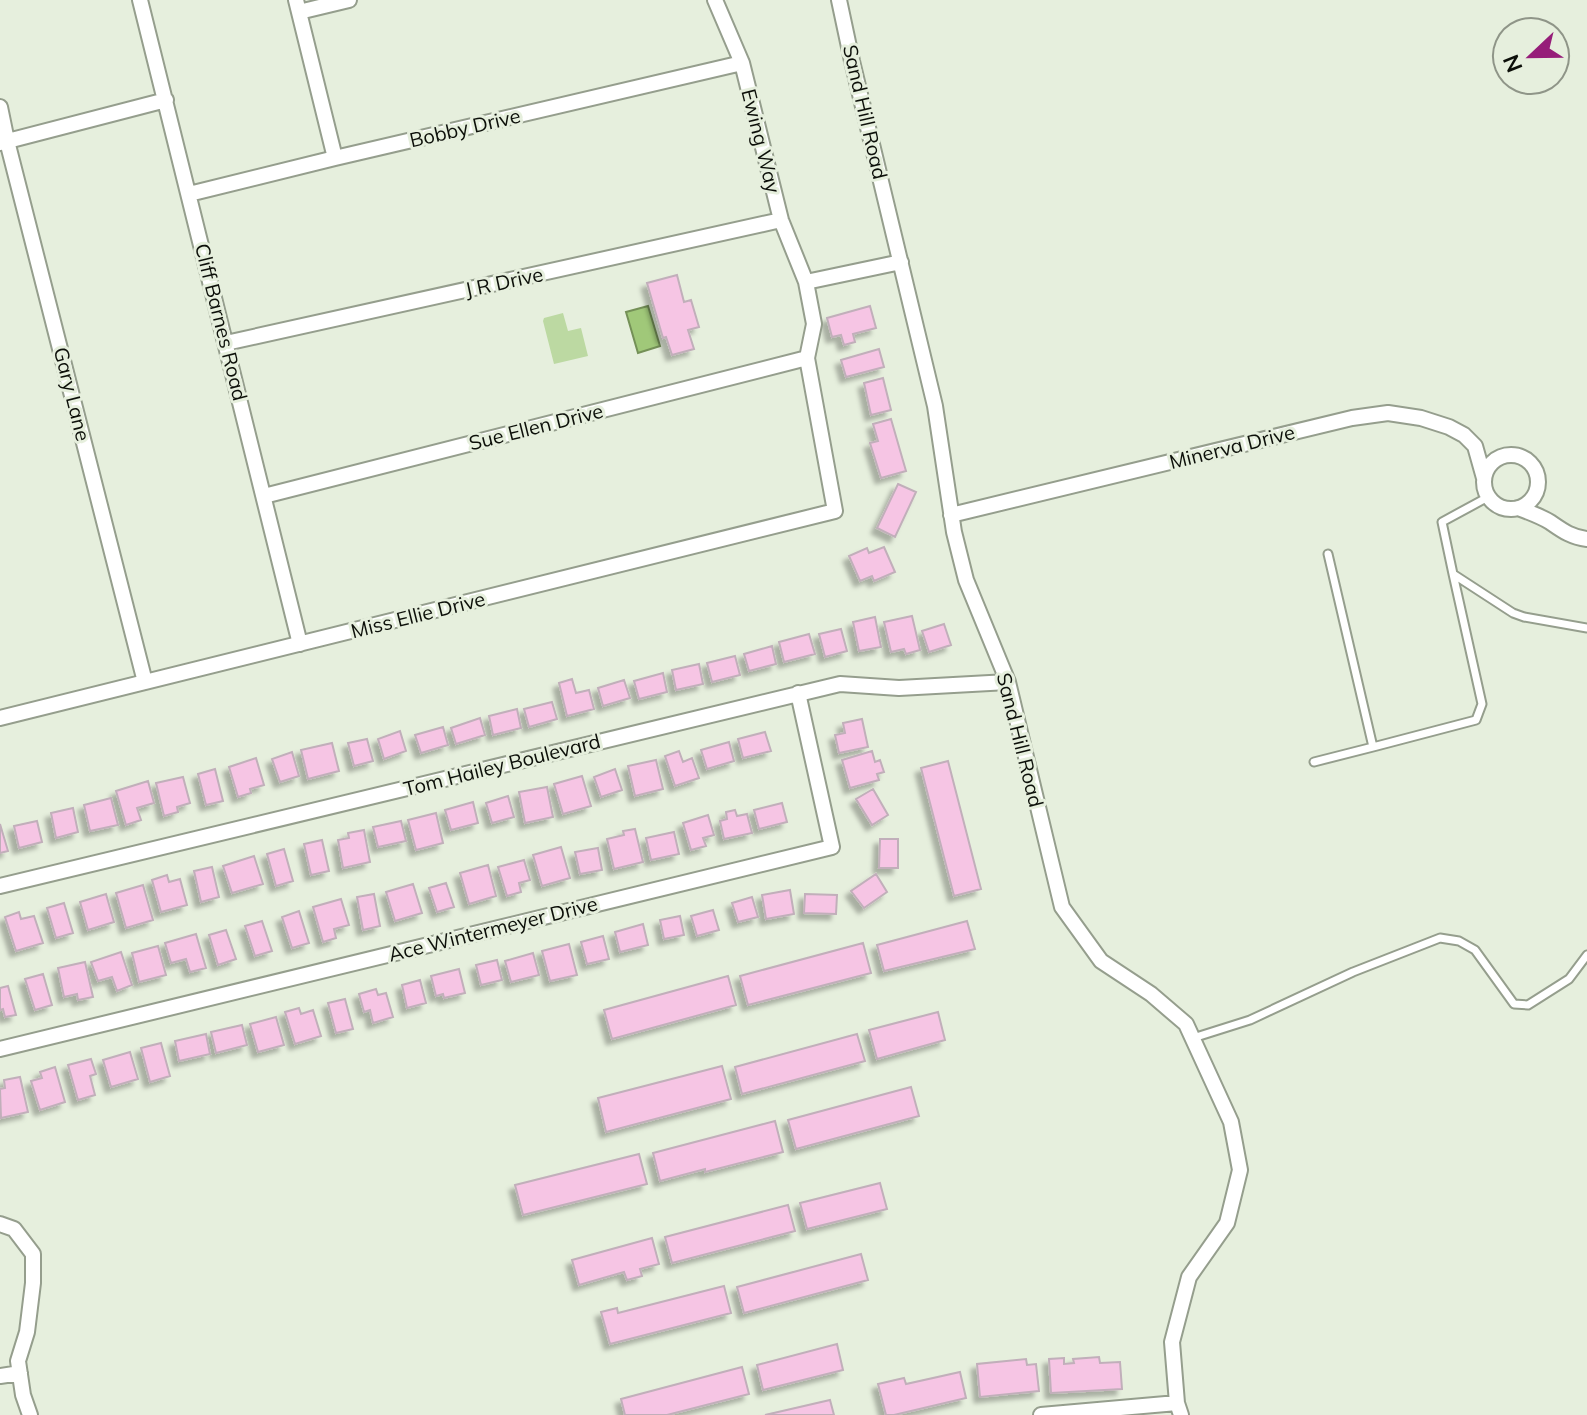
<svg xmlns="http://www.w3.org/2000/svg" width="1587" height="1415" viewBox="0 0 1587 1415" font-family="Mulish,sans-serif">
	<defs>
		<filter id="shadow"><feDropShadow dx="-5.5" dy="5.5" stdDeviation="2" flood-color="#0004"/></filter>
	</defs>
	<rect width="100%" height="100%" fill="#e6efdd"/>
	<!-- green -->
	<path fill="#bcd9a2" d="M563 313 568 331 581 328 588 356 554 364 543 321 544 318Z"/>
	<!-- water -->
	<path fill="#a0c879" stroke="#749057" stroke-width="2" d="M648 306 660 346 638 353 626 312Z"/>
	<!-- building -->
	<path fill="#f6c5e4" stroke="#c1afba" stroke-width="2" filter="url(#shadow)" d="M677 275 684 302 691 300 699 327 688 330 694 349 672 355 666 337 663 338 647 283Z
		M870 306 876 328 853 334 855 342 844 345 841 335 832 337 827 318Z
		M879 349 884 367 846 377 841 360Z
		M883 378 891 410 871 415 864 383Z
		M891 419 906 471 881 478 870 443 878 441 873 424Z
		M898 484 916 492 895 537 877 528Z
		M884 547 895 572 874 581 872 576 860 581 849 556 867 548 869 553Z
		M912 616 920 650 906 654 904 649 891 652 884 622Z
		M875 617 881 647 859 651 853 622Z
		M944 624 951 645 929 652 922 631Z
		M841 629 847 651 825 657 819 634Z
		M809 634 815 654 784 662 779 642Z
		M772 646 776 664 749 671 744 654Z
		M735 656 740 675 712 682 707 663Z
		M699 664 703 684 676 690 672 670Z
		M663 673 667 692 639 699 634 681Z
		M572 679 576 693 589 690 594 709 567 716 559 683Z
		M624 680 630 698 603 706 598 688Z
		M552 702 557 719 529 727 524 709Z
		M517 709 521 728 493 735 489 716Z
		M480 718 485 735 456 744 451 728Z
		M862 719 868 747 839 753 835 735 845 733 843 723Z
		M443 727 448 745 421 753 415 735Z
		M400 731 406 751 384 759 378 739Z
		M765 732 771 751 743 758 738 739Z
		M367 739 373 761 354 766 348 743Z
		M729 742 734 761 707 769 701 750Z
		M332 743 339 771 308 779 301 750Z
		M679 751 683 762 692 758 699 778 675 786 665 756Z
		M872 751 875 762 880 760 884 772 877 774 879 780 850 788 842 760Z
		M292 752 299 776 280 782 272 759Z
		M256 758 264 785 250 789 251 793 238 797 229 767Z
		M656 760 663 789 635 796 628 766Z
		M948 761 981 889 954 896 921 768Z
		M215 769 223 801 206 805 198 774Z
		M615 769 622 790 601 797 594 777Z
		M582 776 591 806 563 814 554 784Z
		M183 777 190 803 177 807 178 812 164 816 156 783Z
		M148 781 154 803 137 808 141 820 126 825 116 791Z
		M547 787 553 817 525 823 519 792Z
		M873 789 888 815 872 825 856 799Z
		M508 796 514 817 492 823 486 803Z
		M111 798 118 825 90 831 84 805Z
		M473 802 478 823 451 830 445 810Z
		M782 803 787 822 759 829 754 810Z
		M73 808 78 832 56 838 51 813Z
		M735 810 737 816 747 814 752 833 724 839 720 821 727 819 726 812Z
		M436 813 443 843 416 850 408 820Z
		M708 815 714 835 703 838 706 846 691 850 683 823Z
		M37 821 42 842 19 848 14 826Z
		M401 821 406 841 378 847 373 827Z
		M0 824 8 851 0 853Z
		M635 829 643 862 614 869 607 839 624 835 623 831Z
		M364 830 370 862 343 868 338 840 349 838 348 833Z
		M674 832 679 854 651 860 646 838Z
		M880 839H898V868H879Z
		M322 840 329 871 311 875 304 844Z
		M561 847 570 878 542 886 533 855Z
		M598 848 602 870 580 874 575 852Z
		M284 849 293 881 276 886 267 854Z
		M254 856 263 884 232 893 223 866Z
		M524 860 530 880 519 883 521 892 507 896 498 867Z
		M488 865 496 896 469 904 460 873Z
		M212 867 219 897 201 902 194 871Z
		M876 874 887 892 864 908 851 891Z
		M167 875 169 882 180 879 187 905 161 912 152 880Z
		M446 883 454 907 437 912 429 888Z
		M413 884 422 913 395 921 386 892Z
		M143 885 153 920 126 928 116 893Z
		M790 890 794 914 766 919 762 895Z
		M106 894 114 922 88 930 80 902Z
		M374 894 380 926 363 930 357 897Z
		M805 894 837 895 836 914 804 913Z
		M752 897 758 917 738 922 732 903Z
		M341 899 349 925 334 929 336 938 323 942 313 907Z
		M64 903 73 933 56 938 47 908Z
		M713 910 719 930 697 936 691 916Z
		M299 911 309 943 292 948 282 917Z
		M19 912 21 919 34 916 43 943 16 951 5 917Z
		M680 916 684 935 664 939 660 920Z
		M262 921 272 951 255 956 245 926Z
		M967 921 975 949 884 971 877 945Z
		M643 924 648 945 620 952 615 932Z
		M226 930 236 959 218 965 209 935Z
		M196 934 206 968 190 972 186 959 171 963 165 943Z
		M603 936 609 959 587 964 581 942Z
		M863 943 871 973 748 1005 740 976Z
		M569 944 577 975 550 981 542 951Z
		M158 946 166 975 139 982 132 953Z
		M121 952 132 985 117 991 112 977 98 981 91 962Z
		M533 953 539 975 511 982 505 961Z
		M497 960 502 980 481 985 476 965Z
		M85 962 93 997 78 1000 77 994 64 997 58 968Z
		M459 969 465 993 444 998 443 994 436 996 431 976Z
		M43 974 52 1005 35 1010 25 979Z
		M728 976 736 1005 612 1039 604 1010Z
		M420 980 426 1003 407 1008 402 985Z
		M8 986 16 1015 5 1017 3 1009 0 1010V988Z
		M376 989 378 995 386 993 393 1017 373 1023 370 1010 364 1012 359 994Z
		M345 999 353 1029 336 1033 328 1003Z
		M299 1008 301 1014 313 1010 321 1036 295 1044 285 1012Z
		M938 1012 945 1040 877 1059 869 1030Z
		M276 1017 284 1045 258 1052 250 1024Z
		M242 1025 247 1045 216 1053 211 1032Z
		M206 1034 210 1054 179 1061 175 1041Z
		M857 1034 865 1061 742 1094 735 1067Z
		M161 1043 170 1076 150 1082 141 1048Z
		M130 1052 138 1079 111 1087 103 1060Z
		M91 1059 96 1074 90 1076 95 1095 78 1100 68 1065Z
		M722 1066 731 1099 606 1132 598 1098Z
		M55 1067 65 1102 40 1110 31 1081 42 1078 40 1072Z
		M20 1077 28 1112 1 1118 0 1089 5 1088 4 1080Z
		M911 1087 919 1116 796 1149 788 1120Z
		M775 1121 783 1152 705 1172V1169L660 1181 653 1153Z
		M639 1154 647 1184 523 1215 515 1185Z
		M880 1183 887 1209 807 1229 800 1203Z
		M788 1205 795 1231 672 1263 665 1237Z
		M652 1238 659 1264 640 1269 642 1276 627 1280 624 1272 579 1285 572 1260Z
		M861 1254 868 1280 744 1313 737 1287Z
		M724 1286 731 1313 610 1344 601 1312 617 1308 618 1313Z
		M837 1344 843 1370 763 1390 757 1365Z
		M1099 1357 1100 1363 1120 1362 1122 1389 1051 1393 1049 1359 1064 1358V1364L1074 1363 1073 1359Z
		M1026 1359 1027 1365 1036 1364 1039 1391 980 1397 977 1364Z
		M742 1367 749 1394 667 1415H625L621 1399Z
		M960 1372 966 1398 894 1415H886L878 1384 904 1378 906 1384Z
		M830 1400 834 1415H765Z"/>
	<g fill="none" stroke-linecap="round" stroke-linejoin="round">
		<!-- service casing -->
		<g stroke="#959e8d" stroke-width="11">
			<path id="service" d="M1488 497 1442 522 1453 574 1513 613 1524 617 1587 628
				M1328 554 1373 747 1476 720 1482 704 1453 574
				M1314 762 1373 747
				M1193 1038 1250 1020 1353 972 1440 938 1459 941 1475 950 1514 1004 1528 1005 1569 979 1587 955"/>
		</g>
		<!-- minor casing -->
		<g stroke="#959e8d" stroke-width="18">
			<path id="minor" d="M140 0 300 644
				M296 0 335 158
				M839 0 852 61 935 406 954 532 966 580 1008 682 1062 907 1101 961 1151 994 1186 1024 1231 1122 1240 1170 1227 1223 1189 1277 1172 1342 1177 1403 1181 1415
				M299 12 349 0
				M0 107 7 141 145 682
				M0 143 166 100
				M189 194 335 158 742 63
				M806 282 901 262
				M226 343 781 220
				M1484 482a27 27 0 1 1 54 0a27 27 0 1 1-54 0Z
				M264 496 807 358
				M1518 508C1529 512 1540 516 1550 522 1563 531 1571 537 1587 539
				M951 515 1352 418 1388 413 1421 418 1449 427 1464 435 1475 446 1484 478
				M0 718 835 511 807 358 814 324 806 282 781 220 742 63 715 0
				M0 886 840 684 899 688 1008 682
				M0 1049 832 847 798 693
				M0 1224 14 1229 33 1254V1283L27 1332 18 1361 23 1395 30 1415
				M0 1376 20 1373
				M1041 1415 1177 1403"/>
		</g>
		<!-- service -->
		<use href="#service" stroke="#fff" stroke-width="7"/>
		<!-- minor -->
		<use href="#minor" stroke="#fff" stroke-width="14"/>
	</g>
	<g text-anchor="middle" stroke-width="6" stroke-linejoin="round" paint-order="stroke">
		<!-- street labels -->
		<g font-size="20" fill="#0c0f09" stroke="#e6efdd">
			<text transform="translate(865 112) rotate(77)" y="7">Sand Hill Road</text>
			<text transform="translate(465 128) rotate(-13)" y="7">Bobby Drive</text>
			<text transform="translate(761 141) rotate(76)" y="7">Ewing Way</text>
			<text transform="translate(504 282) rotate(-12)" y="7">J R Drive</text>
			<text transform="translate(221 322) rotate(76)" y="7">Cliff Barnes Road</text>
			<text transform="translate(72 394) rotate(76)" y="7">Gary Lane</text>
			<text transform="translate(536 427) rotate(-14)" y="7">Sue Ellen Drive</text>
			<text transform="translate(1232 447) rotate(-14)" y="7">Minerva Drive</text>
			<text transform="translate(418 615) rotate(-14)" y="7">Miss Ellie Drive</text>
			<text transform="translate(1020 740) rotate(76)" y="7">Sand Hill Road</text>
			<text transform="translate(502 765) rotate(-14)" y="7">Tom Hailey Boulevard</text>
			<text transform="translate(493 929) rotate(-14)" y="7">Ace Wintermeyer Drive</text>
		</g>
	</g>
	<!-- north arrow -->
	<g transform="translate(1531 56) rotate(248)"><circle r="38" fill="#e6efdd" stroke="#8f9588" stroke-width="2"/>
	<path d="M0-6L14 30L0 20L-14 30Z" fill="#961d79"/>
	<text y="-12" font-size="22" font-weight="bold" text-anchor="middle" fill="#0c0f09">N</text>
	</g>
</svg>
